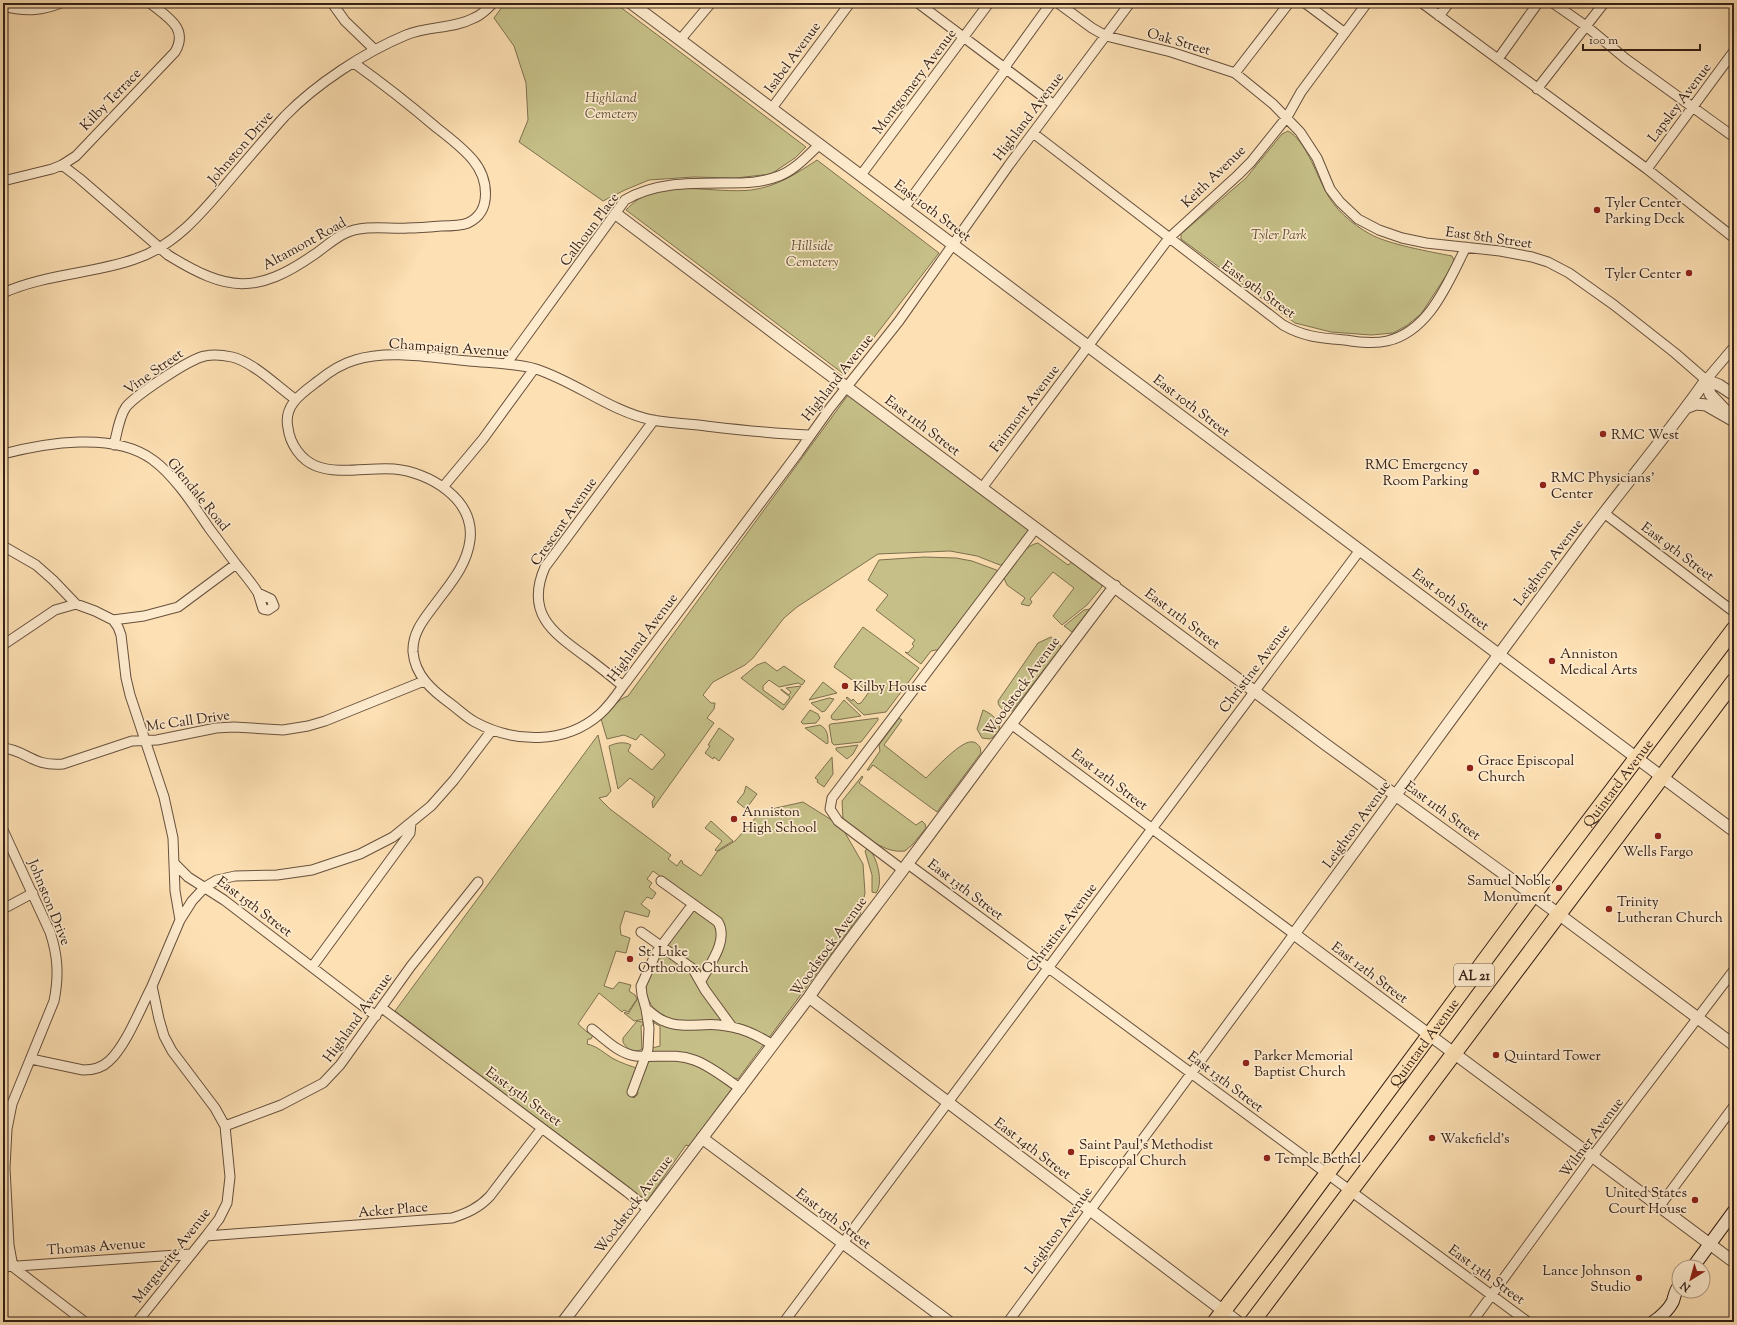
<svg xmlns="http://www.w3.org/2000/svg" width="1737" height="1325" viewBox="0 0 1737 1325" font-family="'Sorts Mill Goudy',serif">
	<rect width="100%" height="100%" fill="#fde0b3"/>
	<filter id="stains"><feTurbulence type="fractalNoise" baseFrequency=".005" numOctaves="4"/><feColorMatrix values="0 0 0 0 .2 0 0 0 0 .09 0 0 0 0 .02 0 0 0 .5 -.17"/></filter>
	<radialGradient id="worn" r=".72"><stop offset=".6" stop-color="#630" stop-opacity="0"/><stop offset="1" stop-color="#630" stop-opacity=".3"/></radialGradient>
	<!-- green -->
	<path fill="#c6c088" stroke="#7e704f" d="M505 3H615L806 147 795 158 771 174 736 178 693 177 649 180 625 190 603 201 519 142 528 120 526 83 514 46 494 18Z
		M1288 131C1305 140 1316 173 1325 190 1334 209 1352 224 1370 234 1387 244 1431 252 1452 256L1454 260 1453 265 1421 314 1406 326 1393 333 1371 335 1331 332 1295 323 1181 239V234L1246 178 1282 134Z
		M817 160 939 253 845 375 626 210C629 207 633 203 637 200 670 179 714 194 751 190 776 187 796 174 817 160Z
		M848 395 1030 530 1007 563 1000 565 977 556 950 551 878 554 797 607 784 618 753 658 745 665 713 682 703 695 711 703H715L714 709 707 718 714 723 653 808 652 802 655 797 630 778 618 789 609 746C616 743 624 741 631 745L628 751 652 770 665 755 663 752 641 734 636 740 624 735 607 739 601 719C610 712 617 699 628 696Z
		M1038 543 1068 565 1072 562 1086 572 1092 579H1094L1101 583 1102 587 1087 605 1062 625 1053 616 1074 588 1053 572 1030 599 1032 602 1029 606 1021 604 1025 598 1007 585 1004 578C1012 567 1022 546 1038 543Z
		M924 557 956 558 972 561 999 571 941 649 931 651 921 664 905 652 908 653 914 646 912 644 915 640 876 610 888 595 868 580 879 560Z
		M1090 609 1072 632 1064 626 1084 610Z
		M863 627 919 668 886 712 864 715 846 698 847 697 852 701 853 699 858 704 861 703 869 692 834 667 836 663Z
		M1051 637 1061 646 1060 649 1012 711C1005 712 998 708 998 701L1038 643Z
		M765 662 777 671 784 666 805 681 802 685 798 683 779 687 769 680 763 686V690L784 705 790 697 781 690V689L789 695 791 692 786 688 801 686 783 710 741 678 757 665Z
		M823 682 837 693 809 700Z
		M829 698 834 699 825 711 822 712 811 703Z
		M844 700 861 716 836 720 832 719 831 716Z
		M810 710 818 714 820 718 816 723 803 724 801 722Z
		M983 710C997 716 1008 729 990 739L982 738 977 729Z
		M878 718V720L861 742 834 745 832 743 829 725 831 724Z
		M899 718 902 720 884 745 926 778C934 770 962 739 973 742 976 742 978 745 980 747L981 753 937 812 873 765 869 770H867L880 751 879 745Z
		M820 725C827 729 828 734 828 743L827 744 805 728Z
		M719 728 734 739 719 761 714 757 713 759 705 753 710 746 708 745Z
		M598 735 611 791 607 796 599 798 610 809 671 855 668 859 677 866 681 860 683 862 682 863 701 876 717 852 735 841 758 815 776 808 803 802 830 819 844 831 863 864 865 893 860 915 768 1039 732 1021 706 985 705 980C713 963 732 939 721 921L653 871 647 879 652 883 649 887 656 893 652 899 647 897 641 904 650 911 648 917 625 911 620 927 621 935 630 938 626 953 616 951 604 986 613 989 619 982 631 985 629 991 635 995 637 999 628 1012 624 1010 622 1012 599 993 578 1024 587 1032 593 1035 591 1039H588L587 1044C597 1046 604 1053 612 1058 621 1063 630 1066 640 1069L628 1093 634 1098 638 1094 637 1089 647 1059 679 1060 692 1062 733 1087 689 1146 686 1145 647 1201 395 1011Z
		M858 745 853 754 847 759 836 750V748Z
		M832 757 833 774 824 787 817 782 818 780 815 778Z
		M862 776 863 777 859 783 916 825 922 821 925 824 926 828 913 844 905 851C881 854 862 832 843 819L842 801Z
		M746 786 757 794 746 809 737 802 744 793Z
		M711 821 733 841 717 851 715 850 722 841 705 828Z
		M868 848C877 856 884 883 876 893L872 892V875L865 851Z
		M694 909 715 925 719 930 714 948 702 970H699L697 966 668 945Z
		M666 953 687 967 726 1022C701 1022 662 1028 649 1001 645 993 645 986 649 978 653 968 656 957 666 953Z
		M638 998 642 1003 644 1019 634 1021 624 1013 625 1012 628 1014Z
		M653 1020 739 1031 764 1044 738 1079 726 1076 716 1070 651 1053 652 1048 660 1046V1026L652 1022Z
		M637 1021 643 1022V1025L641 1026 642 1049C635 1054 626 1049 623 1042V1038Z"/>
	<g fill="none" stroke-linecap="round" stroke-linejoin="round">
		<!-- minor casing -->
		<g stroke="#67503d" stroke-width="11">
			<path id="minor" d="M332 3 345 21 375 50
				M918 3 1054 105
				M1058 3 1092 28 1106 36 1171 52 1235 73 1273 104 1300 132 1317 158 1330 189 1340 202 1358 219 1379 230 1402 238 1426 243 1500 251 1532 257 1548 262 1569 273 1614 305 1675 353 1706 380 1734 347
				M1305 3 1345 33
				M1422 3 1647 169 1734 238
				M1553 3 1586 26 1626 59 1734 137
				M3 6C24 12 41 11 61 3
				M1439 16 1449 3
				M680 40 711 3
				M1498 59 1538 3
				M1235 73 1289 3
				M1537 89 1604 3
				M772 108 850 3
				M1033 133 1283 325C1304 337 1321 338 1345 340 1357 342 1375 344 1387 341 1430 331 1448 282 1466 247
				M62 165 79 178 168 255C228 292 256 295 315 254 328 245 342 231 359 229 375 226 392 229 408 228 419 228 430 227 441 226 450 226 460 226 468 223 493 211 488 178 473 160 463 148 450 138 437 128 410 105 382 83 354 63
				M1647 169 1734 51
				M861 175 989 3
				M3 181 52 169 62 165 76 156 175 52C189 28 167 17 150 3
				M904 208 1006 69 1007 64 1051 3
				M3 293C45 274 92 274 135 259 176 246 206 208 233 176 250 156 267 136 285 116 316 84 365 52 406 35 428 26 453 29 474 18 482 15 487 9 493 3
				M506 364 625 200C656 182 692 183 727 183 745 183 761 183 779 176 795 170 807 156 820 144
				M809 435C775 434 741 430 706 426 689 424 670 423 652 420 610 411 576 382 536 369 515 363 491 363 469 361 434 358 389 349 355 360 341 364 329 372 318 381 302 393 283 405 288 428 290 444 301 460 316 466 339 475 369 467 394 469 429 472 475 499 470 540 467 565 450 584 436 603 425 618 412 632 413 652 415 676 433 691 451 704 459 710 466 717 475 722 514 743 565 745 600 714 609 706 616 696 623 686L798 453 830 408 899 321 1009 165 1130 3
				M114 445C117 433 119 417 126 407 136 395 189 359 205 356 213 354 223 355 232 357 253 362 277 386 295 399
				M3 454C45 443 115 431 153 460 175 476 194 506 209 528 218 540 227 552 236 564 244 574 252 583 258 593
				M443 487 483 439 534 369
				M982 488 1169 238 1238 175 1251 162 1287 117 1301 92 1367 3
				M1604 513 1734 612
				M3 546 36 565 53 580 76 604
				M258 593 271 599 274 606 268 610 263 609Z
				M113 620 144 616 178 607 236 564
				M3 645 55 610 76 604 95 611 113 620 118 627 121 635 126 678 130 695 164 797 173 838 175 891 180 920
				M623 686C612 677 601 668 589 659 555 634 524 615 545 567L654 420
				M3 748C26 750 33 767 63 764L132 741 157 740 216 728 234 727 283 730 308 726 325 721 424 681
				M3 830 50 932C58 956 59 976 54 1001L12 1104 7 1129 5 1168 9 1245 13 1267 85 1322
				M175 864 188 877 224 900 376 1016
				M908 864 1528 1322
				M903 870 838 821 830 809 832 798 1036 528
				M661 881 718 922C729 941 709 965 701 981
				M3 909 33 893
				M641 932 693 969 705 990 732 1027
				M312 967 410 833 411 823
				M382 1008 627 1192 648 1209
				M646 1009C652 1013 658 1019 664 1021 681 1029 702 1023 719 1025 741 1027 755 1034 773 1045
				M592 1029C605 1039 619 1054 636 1056 655 1058 675 1053 694 1060 711 1066 726 1079 741 1089
				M31 1059 83 1070C93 1070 102 1068 109 1061 126 1046 141 1007 152 986
				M632 1092 648 1049 649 1028 646 1009 642 995 641 986 656 953 693 904
				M225 1126 281 1105 323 1083 340 1065 411 966 478 882
				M1659 1207 1734 1106
				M206 1236 452 1218C467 1213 479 1208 490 1196L542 1128
				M3 1267 191 1254
				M137 1322 206 1236 219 1219 227 1203 230 1177 225 1126 215 1108 172 1051 164 1036 159 1019 152 986 180 920 192 901 205 887 217 880 235 876 277 875 312 870 360 854 393 837 431 806 454 780 492 730
				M784 1322 1360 550
				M1008 1322 1294 934 1011 724
				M1472 1322 1592 1157 1734 970"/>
		</g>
		<!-- tertiary casing -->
		<g stroke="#67503d" stroke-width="13">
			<path id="tertiary" d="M631 3 1734 831
				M616 214 786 342 1325 744 1533 895 1734 1045
				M1706 380C1669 433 1627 482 1588 534 1489 667 1392 800 1294 934L1734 1262
				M1706 380 1710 394 1727 412
				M1706 380 1719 385 1734 395
				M1686 408 1696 404 1706 405 1734 421
				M809 997 1238 1322
				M702 1138 949 1322
				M563 1322 809 997C840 951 875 908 908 863 977 771 1045 677 1115 586"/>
		</g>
		<!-- secondary casing -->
		<g stroke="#352016" stroke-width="14">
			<path id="secondary" d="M1693 1267 1734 1211
				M1653 1322C1660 1318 1670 1308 1673 1301 1675 1295 1675 1291 1679 1286"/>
		</g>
		<!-- trunk casing -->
		<g stroke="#352016" stroke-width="17">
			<g id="trunk">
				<path id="s1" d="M1215 1322 1292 1221 1533 895 1734 629"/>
				<path d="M1252 1322 1734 681"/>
			</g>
		</g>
		<!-- minor -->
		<use href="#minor" stroke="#feebce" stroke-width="9"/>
		<!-- tertiary -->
		<use href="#tertiary" stroke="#feebce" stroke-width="11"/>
		<!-- secondary -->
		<use href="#secondary" stroke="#feebce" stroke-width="12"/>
		<!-- trunk -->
		<use href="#trunk" stroke="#fde0b3" stroke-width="15"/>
	</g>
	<!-- markers -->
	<g fill="#8f2418" stroke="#feebce" stroke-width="1.5">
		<circle cx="1597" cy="210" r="4"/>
		<circle cx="1689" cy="273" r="4"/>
		<circle cx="1603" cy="434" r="4"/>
		<circle cx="1476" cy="472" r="4"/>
		<circle cx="1543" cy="485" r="4"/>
		<circle cx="1552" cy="661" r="4"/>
		<circle cx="845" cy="686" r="4"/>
		<circle cx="1470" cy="768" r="4"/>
		<circle cx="734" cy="819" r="4"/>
		<circle cx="1658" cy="836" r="4"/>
		<circle cx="1559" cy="888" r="4"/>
		<circle cx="1609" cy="909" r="4"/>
		<circle cx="630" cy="959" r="4"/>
		<circle cx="1496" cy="1055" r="4"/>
		<circle cx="1246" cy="1063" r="4"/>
		<circle cx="1432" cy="1138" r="4"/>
		<circle cx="1071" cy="1152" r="4"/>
		<circle cx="1267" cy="1158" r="4"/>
		<circle cx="1695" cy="1200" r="4"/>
		<circle cx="1639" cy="1278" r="4"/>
	</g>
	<g text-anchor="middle" stroke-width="3.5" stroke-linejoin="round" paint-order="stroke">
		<!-- shield labels -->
		<rect fill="#feebce" stroke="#715d4d" stroke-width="1" x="1454" y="964" width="40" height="22" rx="3"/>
		<g font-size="13" font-weight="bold" fill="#352016">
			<text x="1474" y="980">AL 21</text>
		</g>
		<!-- street labels -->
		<g font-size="14" fill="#352016" stroke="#feebce">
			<text transform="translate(1179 41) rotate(16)" y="5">Oak Street</text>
			<text transform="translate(792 57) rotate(-54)" y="5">Isabel Avenue</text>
			<text transform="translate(914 81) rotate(-53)" y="5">Montgomery Avenue</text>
			<text transform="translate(110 99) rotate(-46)" y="5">Kilby Terrace</text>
			<text transform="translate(1679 102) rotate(-53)" y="5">Lapsley Avenue</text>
			<text transform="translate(1028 116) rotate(-53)" y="5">Highland Avenue</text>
			<text transform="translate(240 147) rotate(-49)" y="5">Johnston Drive</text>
			<text transform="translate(1213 176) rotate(-44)" y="5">Keith Avenue</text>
			<text transform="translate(933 210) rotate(37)" y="5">East 10th Street</text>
			<text transform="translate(589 229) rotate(-53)" y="5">Calhoun Place</text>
			<text transform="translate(1489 237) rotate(8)" y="5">East 8th Street</text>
			<text transform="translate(304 243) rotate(-29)" y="5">Altamont Road</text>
			<text transform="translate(1259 289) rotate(36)" y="5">East 9th Street</text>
			<text transform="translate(449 347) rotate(4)" y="5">Champaign Avenue</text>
			<text transform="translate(153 371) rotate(-35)" y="5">Vine Street</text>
			<text transform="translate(837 377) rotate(-52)" y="5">Highland Avenue</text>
			<text transform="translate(1192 405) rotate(37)" y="5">East 10th Street</text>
			<text transform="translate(1024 408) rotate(-53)" y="5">Fairmont Avenue</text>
			<text transform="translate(923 425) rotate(37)" y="5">East 11th Street</text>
			<text transform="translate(199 494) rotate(51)" y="5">Glendale Road</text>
			<text transform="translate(563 521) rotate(-55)" y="5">Crescent Avenue</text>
			<text transform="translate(1678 551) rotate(37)" y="5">East 9th Street</text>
			<text transform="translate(1548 562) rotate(-53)" y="5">Leighton Avenue</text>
			<text transform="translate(1451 599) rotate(37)" y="5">East 10th Street</text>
			<text transform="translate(1183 618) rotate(37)" y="5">East 11th Street</text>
			<text transform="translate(642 637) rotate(-53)" y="5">Highland Avenue</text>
			<text transform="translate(1254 668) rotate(-53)" y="5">Christine Avenue</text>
			<text transform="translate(1021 686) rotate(-54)" y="5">Woodstock Avenue</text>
			<text transform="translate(188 720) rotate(-8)" y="5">Mc Call Drive</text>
			<text transform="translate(1110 779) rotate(37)" y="5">East 12th Street</text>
			<text dy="5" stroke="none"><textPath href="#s1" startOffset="673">Quintard Avenue</textPath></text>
			<text transform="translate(1443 810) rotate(36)" y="5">East 11th Street</text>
			<text transform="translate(1356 824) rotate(-54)" y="5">Leighton Avenue</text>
			<text transform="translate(966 889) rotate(37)" y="5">East 13th Street</text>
			<text transform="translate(50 902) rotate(68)" y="5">Johnston Drive</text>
			<text transform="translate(255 906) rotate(37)" y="5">East 15th Street</text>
			<text transform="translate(1061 927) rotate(-53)" y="5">Christine Avenue</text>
			<text transform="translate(828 946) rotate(-54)" y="5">Woodstock Avenue</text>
			<text transform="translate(1370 972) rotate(37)" y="5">East 12th Street</text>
			<text transform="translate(357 1017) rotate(-54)" y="5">Highland Avenue</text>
			<text dy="5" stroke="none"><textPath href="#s1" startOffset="349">Quintard Avenue</textPath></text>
			<text transform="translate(1226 1081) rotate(37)" y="5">East 13th Street</text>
			<text transform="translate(524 1096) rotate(36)" y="5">East 15th Street</text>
			<text transform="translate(1591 1137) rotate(-53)" y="5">Wilmer Avenue</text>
			<text transform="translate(1033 1148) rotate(37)" y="5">East 14th Street</text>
			<text transform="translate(633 1204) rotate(-53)" y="5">Woodstock Avenue</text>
			<text transform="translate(393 1209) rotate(-5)" y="5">Acker Place</text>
			<text transform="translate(834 1218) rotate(37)" y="5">East 15th Street</text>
			<text transform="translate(1058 1230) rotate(-54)" y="5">Leighton Avenue</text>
			<text transform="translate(96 1246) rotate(-4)" y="5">Thomas Avenue</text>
			<text transform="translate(171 1255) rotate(-52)" y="5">Marguerite Avenue</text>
			<text transform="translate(1487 1274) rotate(36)" y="5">East 13th Street</text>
		</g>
		<!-- park labels -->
		<g font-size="14" font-style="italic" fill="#605038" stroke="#feebce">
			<text x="611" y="102">Highland<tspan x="611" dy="16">Cemetery</tspan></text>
			<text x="1279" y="239">Tyler Park</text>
			<text x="812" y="250">Hillside<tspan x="812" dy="16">Cemetery</tspan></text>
		</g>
		<!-- poi labels -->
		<g font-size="14" fill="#352016" stroke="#feebce" text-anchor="start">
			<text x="1605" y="207">Tyler Center<tspan x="1605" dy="16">Parking Deck</tspan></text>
			<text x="1681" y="278" text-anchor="end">Tyler Center</text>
			<text x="1611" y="439">RMC West</text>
			<text x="1468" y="469" text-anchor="end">RMC Emergency<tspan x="1468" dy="16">Room Parking</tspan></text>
			<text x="1551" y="482">RMC Physicians'<tspan x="1551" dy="16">Center</tspan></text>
			<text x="1560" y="658">Anniston<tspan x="1560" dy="16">Medical Arts</tspan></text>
			<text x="853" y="691">Kilby House</text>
			<text x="1478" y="765">Grace Episcopal<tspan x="1478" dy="16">Church</tspan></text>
			<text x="742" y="816">Anniston<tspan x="742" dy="16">High School</tspan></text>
			<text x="1658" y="856" text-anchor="middle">Wells Fargo</text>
			<text x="1551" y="885" text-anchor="end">Samuel Noble<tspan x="1551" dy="16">Monument</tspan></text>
			<text x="1617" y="906">Trinity<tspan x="1617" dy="16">Lutheran Church</tspan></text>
			<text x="638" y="956">St. Luke<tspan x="638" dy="16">Orthodox Church</tspan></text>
			<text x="1254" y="1060">Parker Memorial<tspan x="1254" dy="16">Baptist Church</tspan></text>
			<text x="1504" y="1060">Quintard Tower</text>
			<text x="1440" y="1143">Wakefield's</text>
			<text x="1079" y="1149">Saint Paul's Methodist<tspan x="1079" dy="16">Episcopal Church</tspan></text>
			<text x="1275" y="1163">Temple Bethel</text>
			<text x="1687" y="1197" text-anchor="end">United States<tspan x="1687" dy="16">Court House</tspan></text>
			<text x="1631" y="1275" text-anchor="end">Lance Johnson<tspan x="1631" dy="16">Studio</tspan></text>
		</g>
	</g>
	<!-- margin -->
	<rect width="1737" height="1325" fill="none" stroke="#fde0b3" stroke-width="16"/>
	<rect x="4" y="4" width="1729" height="1317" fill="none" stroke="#352016" stroke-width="2"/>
	<rect x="8" y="8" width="1721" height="1309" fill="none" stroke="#352016"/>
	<!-- north arrow -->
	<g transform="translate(1691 1279) rotate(217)"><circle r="19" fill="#feebce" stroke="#ae9a84"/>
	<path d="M0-3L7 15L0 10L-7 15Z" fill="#8f2418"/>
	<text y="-6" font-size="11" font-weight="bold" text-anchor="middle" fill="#352016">N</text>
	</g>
	<!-- scale -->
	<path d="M1583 44v6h117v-6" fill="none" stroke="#352016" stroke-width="2"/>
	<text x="1589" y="44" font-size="12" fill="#352016" stroke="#feebce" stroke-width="3" paint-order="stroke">100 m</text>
	<rect width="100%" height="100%" filter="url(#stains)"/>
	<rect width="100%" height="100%" fill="url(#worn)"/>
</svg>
